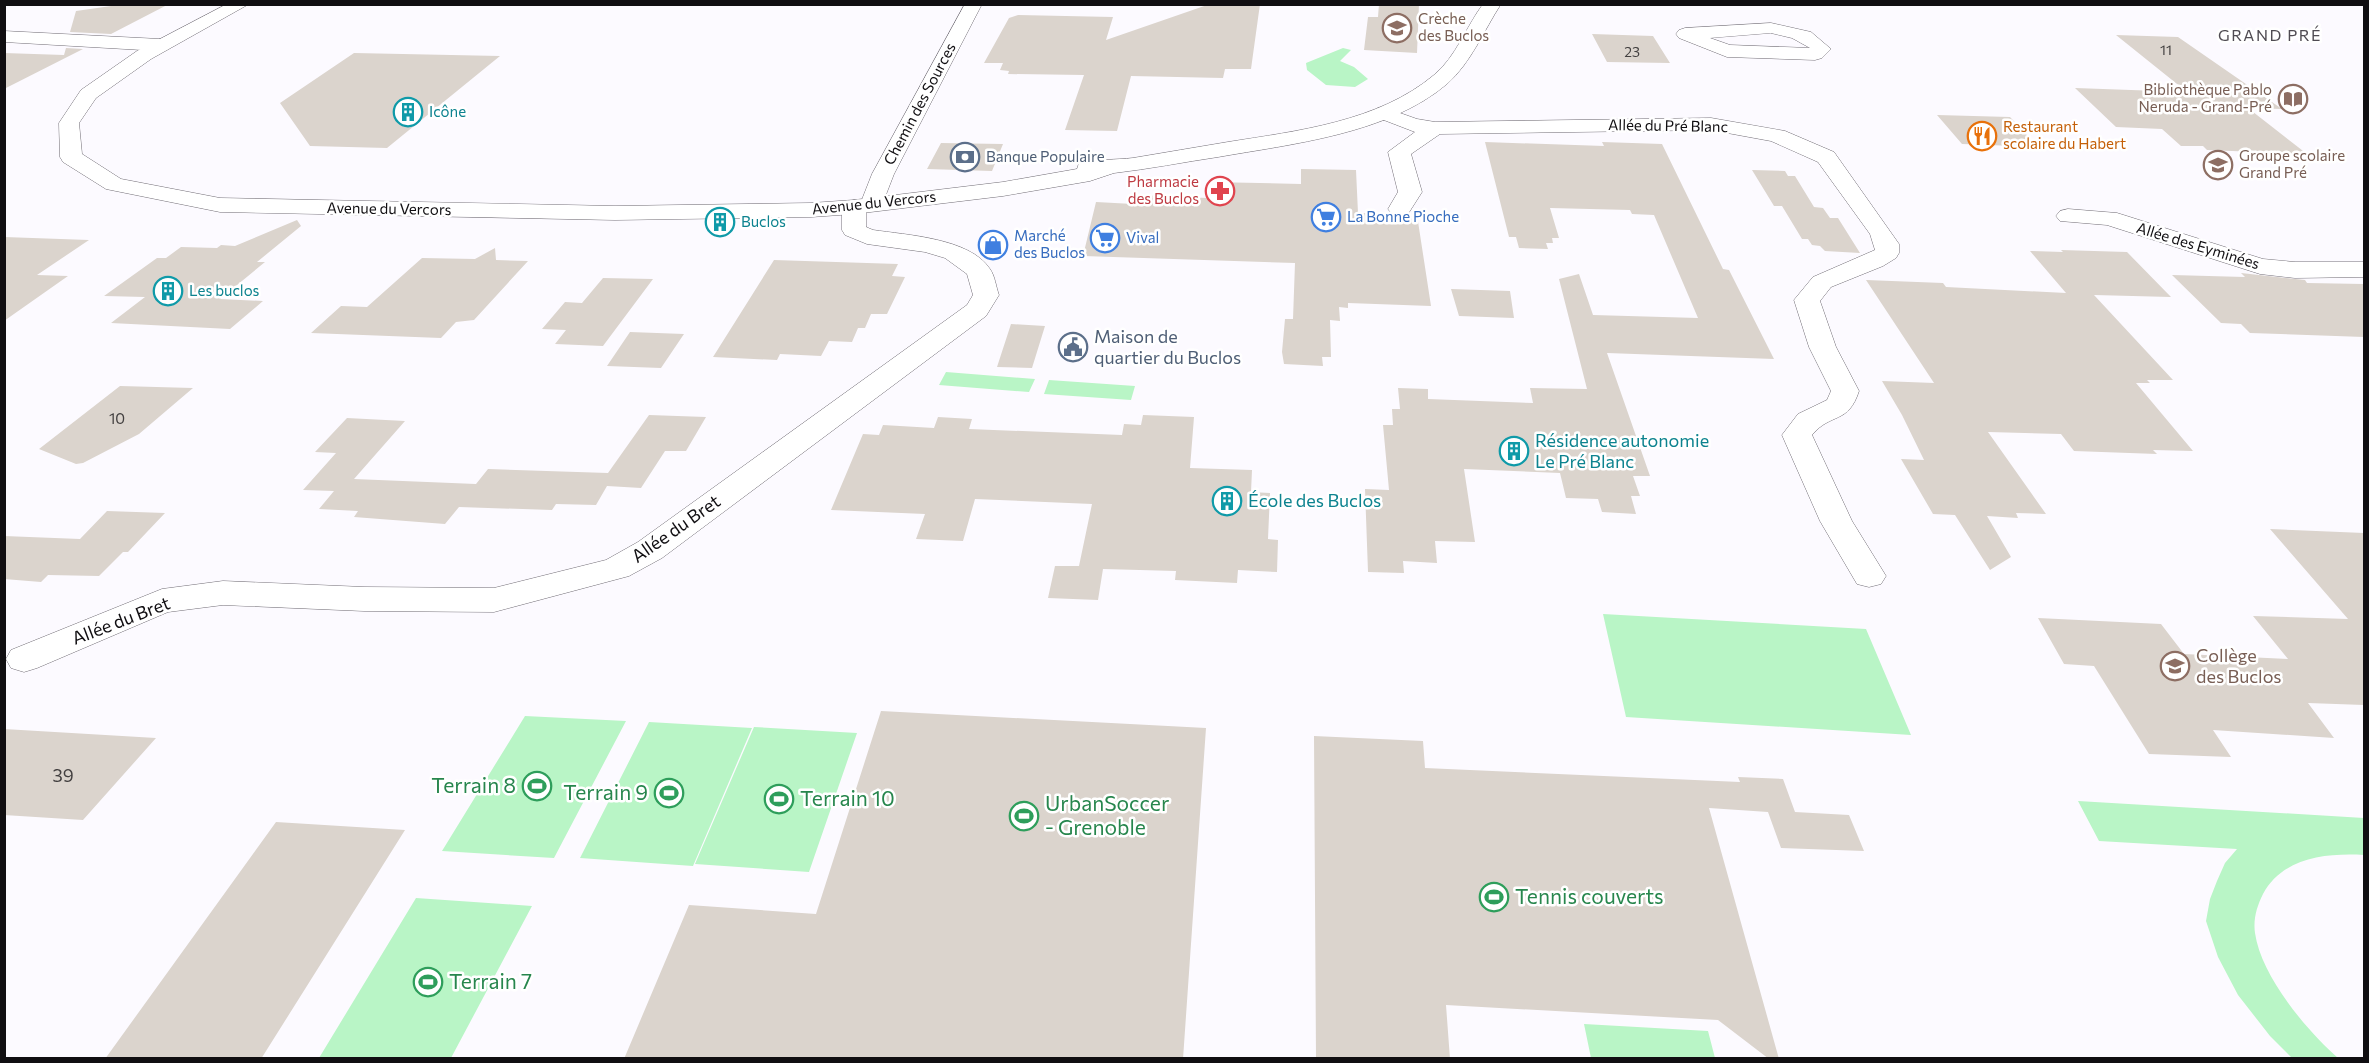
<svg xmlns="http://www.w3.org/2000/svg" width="2369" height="1063" viewBox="0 0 2369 1063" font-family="Commissioner,sans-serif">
	<rect width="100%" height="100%" fill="#fcfaff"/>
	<!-- green -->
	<path fill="#b9f5c6" d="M1343 48 1351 50 1340 61 1354 67 1368 79 1355 87 1326 85 1307 70 1306 63Z
		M946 372 1035 379 1029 392 939 385Z
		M1049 380 1135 386 1131 400 1044 394Z
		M1603 614 1866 629 1911 735 1626 717Z
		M525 716 626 721 554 858 442 851Z
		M649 722 752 728 693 866 580 858Z
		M754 727 857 733 809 872 695 864Z
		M2078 801 2364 818V855C2327 853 2283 857 2263 894 2257 906 2253 919 2255 933 2261 976 2307 1031 2338 1058H2292L2270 1036 2238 995 2218 957 2206 921 2210 899 2217 881 2225 863 2237 849 2099 841Z
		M416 898 532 906 451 1058H319Z
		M1584 1024 1708 1031 1715 1058H1591Z"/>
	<!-- building -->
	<path fill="#dbd4cd" d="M125 4H169L111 34 70 32 76 11Z
		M1210 4H1260L1251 69H1225L1223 78 1131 76 1117 131 1065 130 1084 75 1008 74 1009 71 1000 70 1003 63H984L1009 18 1018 15 1113 17 1106 40Z
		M1379 4H1419L1417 53 1364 50 1368 17H1378Z
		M1592 34 1653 36 1670 63 1607 62Z
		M2116 35 2178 37 2282 109 2248 108 2307 154 2207 150 2203 146H2181L2162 129 2116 127 2075 88 2187 92Z
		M66 48 83 49 4 89V53L64 55Z
		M354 53 500 56 387 148 310 146 280 103Z
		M1937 115 2010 117 2038 147 1962 144Z
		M1485 142 1604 146 1602 142 1662 144 1723 269 1729 270 1774 359 1607 353 1650 476H1633L1640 496H1631L1636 514 1602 512 1598 499 1566 498 1560 473 1464 469 1475 542 1435 541 1437 563 1403 561 1404 573 1368 572 1365 489 1389 490 1383 425H1393L1392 409H1400L1398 388 1428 389V399L1533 403 1530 388 1587 389 1559 279 1579 274 1593 315 1698 318 1654 215 1632 214 1630 210 1550 208 1559 238H1552L1553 243H1546L1548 249 1519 248 1516 237H1509Z
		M941 143 1003 144 992 171 927 169Z
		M1301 169 1356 170 1358 213 1389 214 1399 218 1417 215 1431 306 1348 303V308L1339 307 1340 321 1330 320 1331 357H1322L1323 366 1284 364 1282 352 1285 319H1293L1295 263 1083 256 1096 202 1133 204 1135 195 1208 198 1210 182 1301 184Z
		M1752 170 1785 171 1788 176H1795L1814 207 1823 208 1830 218H1838L1860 253 1825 251 1820 246 1812 245 1808 239H1802L1782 206H1774Z
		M297 220 301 226 257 262H265L220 299 263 301 230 329 111 323 145 297 104 296 157 258H166L181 247 217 248 221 245 235 246Z
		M4 237 89 240 37 275 68 276 4 321Z
		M495 248 496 260 528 261 474 320 456 322 441 338 311 333 341 306 367 307 422 258 475 259Z
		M2061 250 2127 252 2171 297 2094 295 2173 380H2147L2150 383H2136L2193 451 2153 450 2157 454 2074 451 2061 434 1988 432 2046 514 2016 513 2018 518 1987 516 2011 557 1990 570 1955 515 1933 514 1901 459 1924 460 1902 415 1882 381 1934 383 1866 280 1943 283 1946 287 2066 293 2030 251 2063 252Z
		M774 260 898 264 892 276 905 277 887 314H871L865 328H858L852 342 829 341 821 356 780 354 777 360 713 357Z
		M2241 273 2305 280 2307 283 2364 284V337L2250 333 2241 324 2221 323 2172 275 2245 277Z
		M603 278 653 279 603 346 555 344 566 330 542 329 565 302 582 303Z
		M1451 289 1510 291 1514 318 1459 316Z
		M1011 324 1045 326 1032 368 997 367Z
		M630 332 684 334 661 368 607 366Z
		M120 386 193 388 139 434 83 463 76 464 39 449Z
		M649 415 706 417 686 451H665L641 488 607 486 596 505 556 504 552 510 459 507 445 524 354 517 358 511 319 509 334 491 303 490 336 453 315 452 347 418 405 421 354 479 476 484 488 469 608 473Z
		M1143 415 1194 417 1190 468 1252 470 1251 492 1270 493 1268 539 1278 540 1277 572 1238 570 1237 583 1175 580 1176 571 1103 569 1098 600 1048 598 1055 566H1079L1092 504 975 499 963 541 916 539 925 514 831 510 863 434 879 435 883 425 934 428 938 417 972 419 969 429 1122 435 1124 424 1141 425Z
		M107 511 165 513 128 552H123L99 576 48 575 41 582 4 579V536L80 539Z
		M2270 529 2364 533V705L2308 703 2334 738 2213 730 2231 757 2149 754 2094 666 2064 664 2038 618 2161 624 2184 654 2288 659 2253 616 2348 619Z
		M881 711 1206 728 1183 1059H624L689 905 816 914Z
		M4 729 156 738 83 820 4 815Z
		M1314 736 1423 741 1425 768 1740 782 1738 777 1783 779 1795 812 1849 815 1864 851 1781 848 1768 812 1709 808 1779 1059H1769L1718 1020 1446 1005 1450 1059H1316Z
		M276 822 405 830 261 1059H105Z"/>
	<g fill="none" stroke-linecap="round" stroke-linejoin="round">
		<!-- minor casing -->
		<g stroke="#716d75" stroke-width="1">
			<path id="minor" d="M965 4H982L894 174 880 210H866V227L873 230C906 235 970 238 990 269 995 276 996 287 999 295L986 316 662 558 629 576 494 612 364 611 223 605 168 612 37 668 24 672 11 668 6 659 11 650 162 589 223 581 364 587 494 588 606 560 638 542 967 305 973 295 967 274 945 258 925 252 867 244 845 235 842 230V207L846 202 854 200 861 202 872 174Z
				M1771 23 1811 32 1831 49 1822 58 1815 60 1727 57 1679 38 1676 34 1679 30 1685 28ZM1771 33 1792 38 1810 48 1730 45 1710 38Z
				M4 31 160 39 167 41 169 45 167 49 160 51 4 42Z
				M1383 107 1417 119 1435 122 1711 118 1785 131 1834 152 1899 244V253L1896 258 1883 266 1831 287 1820 301 1836 347 1859 391C1848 425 1831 412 1812 435L1852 521 1886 576 1881 584 1869 587 1857 584 1820 521 1782 435 1798 414 1827 400 1831 391 1809 347 1794 300 1813 277 1875 250 1870 234 1818 162 1771 141 1711 130 1440 134 1411 154 1422 192 1408 214 1400 216 1392 214 1388 209 1398 192 1388 152 1415 132 1376 117 1373 113 1376 109Z
				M2068 209 2117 213 2263 259 2295 262H2364V277L2295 278 2260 274 2107 225 2060 221 2056 216 2060 211Z"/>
		</g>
		<!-- tertiary casing -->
		<g stroke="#716d75" stroke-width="1">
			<path id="tertiary" d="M227 4H249L151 59 96 98 79 123 82 154 121 179 220 198 615 206 811 203 854 200 1003 182 1077 169 1079 163C1097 159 1116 160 1133 158 1165 153 1196 147 1228 142 1297 131 1378 122 1434 75 1456 57 1466 27 1483 4H1501C1484 30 1471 63 1447 84 1388 134 1292 144 1218 157 1184 162 1149 169 1114 173L1090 181 1003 196 854 214 811 217 615 220 220 212 106 189 63 162 60 157 59 123 81 90 137 51Z"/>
		</g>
		<!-- minor -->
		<use href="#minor" fill="#fff" fill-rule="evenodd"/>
		<!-- tertiary -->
		<use href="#tertiary" fill="#fff" fill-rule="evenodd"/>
	</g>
	<!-- icons -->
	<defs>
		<g id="school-ring" transform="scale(1.5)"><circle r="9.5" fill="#fff" stroke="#8d6e63" stroke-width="1.5"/><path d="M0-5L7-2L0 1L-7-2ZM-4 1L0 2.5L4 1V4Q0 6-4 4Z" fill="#8d6e63"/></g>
		<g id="library-ring" transform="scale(1.5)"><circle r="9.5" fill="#fff" stroke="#8d6e63" stroke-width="1.5"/><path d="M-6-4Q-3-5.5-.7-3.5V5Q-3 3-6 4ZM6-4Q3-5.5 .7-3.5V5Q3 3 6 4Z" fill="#8d6e63"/></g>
		<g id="building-ring" transform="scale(1.5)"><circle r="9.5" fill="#fff" stroke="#0f9aa8" stroke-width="1.5"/><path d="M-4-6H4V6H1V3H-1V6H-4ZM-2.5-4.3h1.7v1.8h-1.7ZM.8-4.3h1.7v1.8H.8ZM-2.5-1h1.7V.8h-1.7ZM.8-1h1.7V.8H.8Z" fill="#0f9aa8"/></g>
		<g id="restaurant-ring" transform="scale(1.5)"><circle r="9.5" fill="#fff" stroke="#e8710a" stroke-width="1.5"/><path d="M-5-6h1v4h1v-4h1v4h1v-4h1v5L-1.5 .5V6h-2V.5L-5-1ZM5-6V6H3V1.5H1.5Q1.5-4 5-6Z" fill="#e8710a"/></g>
		<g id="bank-ring" transform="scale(1.5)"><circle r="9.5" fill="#fff" stroke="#5c6f8a" stroke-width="1.5"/><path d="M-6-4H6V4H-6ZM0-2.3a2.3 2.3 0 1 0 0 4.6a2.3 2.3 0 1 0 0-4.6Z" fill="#5c6f8a"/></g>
		<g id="pharmacy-ring" transform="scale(1.5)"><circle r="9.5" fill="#fff" stroke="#e0444e" stroke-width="1.5"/><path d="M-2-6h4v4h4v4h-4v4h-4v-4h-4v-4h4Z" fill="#e0444e"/></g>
		<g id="supermarket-ring" transform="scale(1.5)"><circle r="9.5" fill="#fff" stroke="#3f7fe0" stroke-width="1.5"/><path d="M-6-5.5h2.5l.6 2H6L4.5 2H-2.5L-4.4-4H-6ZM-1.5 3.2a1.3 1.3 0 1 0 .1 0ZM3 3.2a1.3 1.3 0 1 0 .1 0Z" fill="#3f7fe0"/></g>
		<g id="shop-ring" transform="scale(1.5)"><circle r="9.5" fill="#fff" stroke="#3f7fe0" stroke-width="1.5"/><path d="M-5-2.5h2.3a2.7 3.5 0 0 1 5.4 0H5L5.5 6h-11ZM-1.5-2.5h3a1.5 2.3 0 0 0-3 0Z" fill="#3f7fe0"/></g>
		<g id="civic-ring" transform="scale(1.5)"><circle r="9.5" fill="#fff" stroke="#5c6f8a" stroke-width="1.5"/><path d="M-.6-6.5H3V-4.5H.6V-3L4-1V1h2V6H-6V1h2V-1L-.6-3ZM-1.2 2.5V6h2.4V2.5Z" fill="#5c6f8a"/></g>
		<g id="stadium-ring" transform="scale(1.5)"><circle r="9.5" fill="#fff" stroke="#2e9e5b" stroke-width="1.5"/><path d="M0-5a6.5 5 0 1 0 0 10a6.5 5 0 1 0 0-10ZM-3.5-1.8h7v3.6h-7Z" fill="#2e9e5b"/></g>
	</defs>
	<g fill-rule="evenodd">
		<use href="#school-ring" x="1397" y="28"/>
		<use href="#library-ring" x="2293" y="99"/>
		<use href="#building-ring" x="408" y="112"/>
		<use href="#restaurant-ring" x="1982" y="136"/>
		<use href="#bank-ring" x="965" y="157"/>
		<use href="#school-ring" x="2218" y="165"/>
		<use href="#pharmacy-ring" x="1220" y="191"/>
		<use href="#supermarket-ring" x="1326" y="217"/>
		<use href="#building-ring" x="720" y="222"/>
		<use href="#supermarket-ring" x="1105" y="238"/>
		<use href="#shop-ring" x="993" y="245"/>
		<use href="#building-ring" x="168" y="291"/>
		<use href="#civic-ring" x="1073" y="347"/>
		<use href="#building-ring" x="1514" y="451"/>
		<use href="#building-ring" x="1227" y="501"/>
		<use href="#school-ring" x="2175" y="666"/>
		<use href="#stadium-ring" x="537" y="786"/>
		<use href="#stadium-ring" x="669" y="793"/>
		<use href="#stadium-ring" x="779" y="799"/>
		<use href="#stadium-ring" x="1024" y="816"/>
		<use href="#stadium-ring" x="1494" y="897"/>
		<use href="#stadium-ring" x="428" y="982"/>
	</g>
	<g text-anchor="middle" stroke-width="5" stroke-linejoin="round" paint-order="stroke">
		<!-- far-number labels -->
		<g font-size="14" fill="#434040">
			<text x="2166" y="55">11</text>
			<text x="1632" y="57">23</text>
		</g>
		<!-- far-education labels -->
		<g font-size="15" fill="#785e54" stroke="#fff" text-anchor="start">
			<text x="1418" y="24">Crèche<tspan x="1418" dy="17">des Buclos</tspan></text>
			<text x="2272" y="95" text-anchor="end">Bibliothèque Pablo<tspan x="2272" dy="17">Neruda - Grand-Pré</tspan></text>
			<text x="2239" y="161">Groupe scolaire<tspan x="2239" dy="17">Grand Pré</tspan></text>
		</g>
		<!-- far-street labels -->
		<g font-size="15" fill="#100e11" stroke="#fff">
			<text transform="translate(920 104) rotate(-62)" y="5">Chemin des Sources</text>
			<text transform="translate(1668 126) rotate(1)" y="5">Allée du Pré Blanc</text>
			<text transform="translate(874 203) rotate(-6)" y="5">Avenue du Vercors</text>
			<text transform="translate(389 209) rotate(1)" y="5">Avenue du Vercors</text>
			<text transform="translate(2198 246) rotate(17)" y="5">Allée des Eyminées</text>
		</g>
		<!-- far-culture labels -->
		<g font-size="15" fill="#0d838f" stroke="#fff" text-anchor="start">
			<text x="429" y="117">Icône</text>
			<text x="741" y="227">Buclos</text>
			<text x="189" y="296">Les buclos</text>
		</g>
		<!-- far-food labels -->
		<g font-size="15" fill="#c56008" stroke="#fff" text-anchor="start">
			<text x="2003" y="132">Restaurant<tspan x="2003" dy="17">scolaire du Habert</tspan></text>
		</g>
		<!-- far-service labels -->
		<g font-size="15" fill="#4e5e75" stroke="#fff" text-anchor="start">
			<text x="986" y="162">Banque Populaire</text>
		</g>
		<!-- far-health labels -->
		<g font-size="15" fill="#be3a42" stroke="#fff" text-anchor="end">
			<text x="1199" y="187">Pharmacie<tspan x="1199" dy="17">des Buclos</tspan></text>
		</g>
		<!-- far-shop labels -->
		<g font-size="15" fill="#366cbe" stroke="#fff" text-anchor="start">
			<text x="1347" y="222">La Bonne Pioche</text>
			<text x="1014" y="241">Marché<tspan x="1014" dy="17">des Buclos</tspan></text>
			<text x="1126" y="243">Vival</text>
		</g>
		<!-- number labels -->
		<g font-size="15" fill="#434040">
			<text x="117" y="424">10</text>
		</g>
		<!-- far-neighbourhood labels -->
		<g font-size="16" letter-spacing="1.5" fill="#4f4b52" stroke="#fff">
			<text x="2270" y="41">GRAND PRÉ</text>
		</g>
		<!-- service labels -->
		<g font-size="18" fill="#4e5e75" stroke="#fff" text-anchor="start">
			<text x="1094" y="343">Maison de<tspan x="1094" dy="21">quartier du Buclos</tspan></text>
		</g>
		<!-- culture labels -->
		<g font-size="18" fill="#0d838f" stroke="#fff" text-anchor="start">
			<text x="1535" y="447">Résidence autonomie<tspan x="1535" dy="21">Le Pré Blanc</tspan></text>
			<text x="1248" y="507">École des Buclos</text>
		</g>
		<!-- street labels -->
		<g font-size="18" fill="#100e11" stroke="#fff">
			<text transform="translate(676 529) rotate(-35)" y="6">Allée du Bret</text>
			<text transform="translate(121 621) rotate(-21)" y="6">Allée du Bret</text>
		</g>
		<!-- education labels -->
		<g font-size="18" fill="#785e54" stroke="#fff" text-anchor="start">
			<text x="2196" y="662">Collège<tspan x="2196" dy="21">des Buclos</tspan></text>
		</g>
		<!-- near-number labels -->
		<g font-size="18" fill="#434040">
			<text x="63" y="782">39</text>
		</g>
		<!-- near-leisure labels -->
		<g font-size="21" fill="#27864d" stroke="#fff" text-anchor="start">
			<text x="516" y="793" text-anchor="end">Terrain 8</text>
			<text x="648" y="800" text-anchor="end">Terrain 9</text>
			<text x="800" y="806">Terrain 10</text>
			<text x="1045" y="811">UrbanSoccer<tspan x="1045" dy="24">- Grenoble</tspan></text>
			<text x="1515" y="904">Tennis couverts</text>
			<text x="449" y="989">Terrain 7</text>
		</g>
	</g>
	<!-- border -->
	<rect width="2369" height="1063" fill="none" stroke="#100e11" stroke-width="12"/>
</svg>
